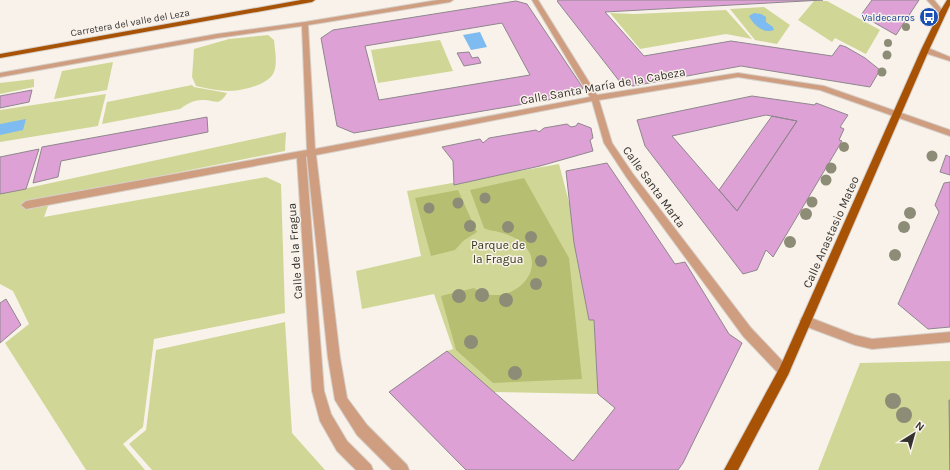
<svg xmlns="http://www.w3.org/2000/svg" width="950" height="470" viewBox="0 0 950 470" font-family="Karla,sans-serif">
	<rect width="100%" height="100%" fill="#f9f2ea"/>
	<!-- green -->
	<path fill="#d0d796" d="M814 1H827L880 30 866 54 835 38 832 42 798 20Z
		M764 7 790 25 777 44 755 40 730 9Z
		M726 10 752 39 726 34 640 49 610 13 634 14Z
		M268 35 274 40C275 51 278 65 273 74 269 80 261 84 255 86 232 94 219 91 196 86L192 77 194 49 229 39Z
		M440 40 453 71 378 83 371 50Z
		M113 62 107 90 54 99 62 71Z
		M34 79V87L0 94V83Z
		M192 85 194 87 227 93C218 108 215 99 202 100 193 100 187 104 180 109L102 124 107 102Z
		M106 94 98 126 0 142V110Z
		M286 132 285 151 51 198 44 217 266 177 281 184 285 313 154 339 143 427 123 444 145 470H86L5 343 29 324 13 291 0 284V194Z
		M559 164 570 206 576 255 589 320H594L598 394 492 392 447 351 453 349 434 294 362 309 356 271 421 256 407 191Z
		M285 322 292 433 325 470H152L129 444 146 430 156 350Z
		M950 361V470H818L860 363Z"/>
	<!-- forest -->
	<path fill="#b6be72" d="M524 178 569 258 582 379 493 383 456 350 441 296 474 288C506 311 549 273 525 246 519 239 508 234 499 232 493 230 489 231 484 228L470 190Z
		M458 190 477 232 463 241 455 250 431 256 415 198Z"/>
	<!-- water -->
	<path fill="#7dbbf0" d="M754 13 761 14 766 17V22L773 27 774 30C764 34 753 25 749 16Z
		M480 32 487 47 471 50 463 35Z
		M26 119 23 130 0 135V124Z"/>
	<!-- building -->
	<path fill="#dea1d6" stroke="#8e878d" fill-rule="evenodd" d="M559 0H823L605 12 644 56 731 41 832 56 840 45 846 47 865 58 880 70 870 87 741 66 633 86 620 82 557 1Z
		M872 0H919L896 35 861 15Z
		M516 1 527 4 583 88 577 95 354 133 337 126 321 38 333 30ZM502 23 530 75 379 100 365 46Z
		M469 52 472 58 478 57 481 63 464 66 457 53Z
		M32 90 29 102 0 108V96Z
		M752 96 815 105 816 103 848 115 840 127 844 129 839 140 842 141 773 257 766 250 757 270 743 274 645 146 637 120ZM766 115 797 121 737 211 672 136Z
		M772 116 797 121 737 211 719 190Z
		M207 117 208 132 61 161 58 177 33 183 42 147Z
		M578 123 591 128 593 138 590 140 593 151 540 166 454 185 453 161 442 147 480 139 483 143 489 138 536 130 539 132 544 128 567 124 571 127 576 126Z
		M39 149 26 189 0 194V157Z
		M946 155 950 157V175L940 172Z
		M607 163 675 264 685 262 729 334 742 343 683 463 678 470H466L389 392 447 351 573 461 615 408 598 394 594 320H589L574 243 566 171Z
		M950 182V327L928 329 898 304 939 212 935 205 944 183Z
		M6 299 21 325 0 343V303Z
		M949 400H950V470Z"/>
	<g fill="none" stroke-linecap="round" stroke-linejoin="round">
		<!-- minor casing -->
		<g stroke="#d6cfc8" stroke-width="2">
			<path id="minor" d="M438 0H453L450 2 308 25 315 149 590 97 532 0H538L597 95 738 73 824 86 950 130V136L820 90 738 77 599 100 612 143 633 174 751 328 788 367 790 371 788 375 784 377 780 375 743 336 627 178 604 143 592 101 316 155 340 358 347 398 367 425 407 465 409 470H392L357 435 335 400 328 358 307 156 306 157 324 391 331 414 347 441 371 465 373 470H356L337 451 320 421 312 391 297 158 26 209 21 205 26 201 307 150 302 26 217 38 0 77V73L217 34 305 22Z
				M927 0H934L944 12V14H940Z
				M922 48H928L950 57V61L922 52Z
				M806 316 855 335 872 339 950 332V342L872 349 855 345 802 325 800 321 802 317Z"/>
		</g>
		<!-- major casing -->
		<g stroke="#d6cfc8" stroke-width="2">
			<path id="major" d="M301 0H315L312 2 0 58V54Z
				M947 0H950V5L929 50 788 375 738 470H724L780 367 921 50 939 13Z"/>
		</g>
		<!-- minor -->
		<use href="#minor" fill="#cf9e80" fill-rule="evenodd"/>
		<!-- major -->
		<use href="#major" fill="#a85205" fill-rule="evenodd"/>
	</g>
	<!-- trees -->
	<g fill="#8d8c76">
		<circle cx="906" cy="27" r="4"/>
		<circle cx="888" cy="43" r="4"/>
		<circle cx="887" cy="55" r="4.5"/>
		<circle cx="882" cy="72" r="4.5"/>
		<circle cx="844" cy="147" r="5"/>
		<circle cx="932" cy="156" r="5.5"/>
		<circle cx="831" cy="168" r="5.5"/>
		<circle cx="826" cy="180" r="5.5"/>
		<circle cx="485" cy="198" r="5.5"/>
		<circle cx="812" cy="202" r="5.5"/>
		<circle cx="458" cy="203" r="5.5"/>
		<circle cx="429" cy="208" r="5.5"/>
		<circle cx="910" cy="213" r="6"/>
		<circle cx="806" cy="214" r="6"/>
		<circle cx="470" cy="226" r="6"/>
		<circle cx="508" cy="227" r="6"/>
		<circle cx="904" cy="227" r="6"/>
		<circle cx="531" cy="237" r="6"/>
		<circle cx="790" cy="242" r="6"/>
		<circle cx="895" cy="255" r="6"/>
		<circle cx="541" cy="261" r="6"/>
		<circle cx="536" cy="284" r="6"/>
		<circle cx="482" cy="295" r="7"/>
		<circle cx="459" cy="296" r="7"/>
		<circle cx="506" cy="300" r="7"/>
		<circle cx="471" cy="342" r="7"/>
		<circle cx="515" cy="373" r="7"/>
		<circle cx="893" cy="401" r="8"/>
		<circle cx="904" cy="415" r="8"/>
	</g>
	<!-- icons -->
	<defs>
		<g id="bus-disc" transform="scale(1)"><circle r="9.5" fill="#1a4fb4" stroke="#f9f2ea"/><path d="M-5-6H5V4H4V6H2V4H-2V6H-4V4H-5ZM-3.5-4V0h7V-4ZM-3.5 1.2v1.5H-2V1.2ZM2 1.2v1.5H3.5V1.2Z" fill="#fff"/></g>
	</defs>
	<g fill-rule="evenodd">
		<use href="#bus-disc" x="929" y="17"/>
	</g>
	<g text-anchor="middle" stroke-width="3" stroke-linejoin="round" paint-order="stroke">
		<!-- far-transit labels -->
		<g font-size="10" fill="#164399" stroke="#f9f2ea" text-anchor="end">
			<text x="915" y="21">Valdecarros</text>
		</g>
		<!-- far-street labels -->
		<g font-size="10" fill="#34322f" stroke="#f9f2ea">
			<text transform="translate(130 22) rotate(-10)" y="4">Carretera del valle del Leza</text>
		</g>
		<!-- street labels -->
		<g font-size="12" fill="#34322f" stroke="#f9f2ea">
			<text transform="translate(603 86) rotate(-10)" y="4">Calle Santa María de la Cabeza</text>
			<text transform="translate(654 187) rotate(54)" y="4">Calle Santa Marta</text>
			<text transform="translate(831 232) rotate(-66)" y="4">Calle Anastasio Mateo</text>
			<text transform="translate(295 251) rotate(-94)" y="4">Calle de la Fragua</text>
		</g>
		<!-- park labels -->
		<g font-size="12" fill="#353817" stroke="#f9f2ea">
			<text x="498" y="249">Parque de<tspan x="498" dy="14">la Fragua</tspan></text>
		</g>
	</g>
	<!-- north arrow -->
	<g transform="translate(914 434) rotate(37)" stroke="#f9f2ea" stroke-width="3" paint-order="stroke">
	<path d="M0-3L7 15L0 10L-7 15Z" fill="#34322f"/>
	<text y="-6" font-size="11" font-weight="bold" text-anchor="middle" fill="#34322f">N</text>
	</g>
</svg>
